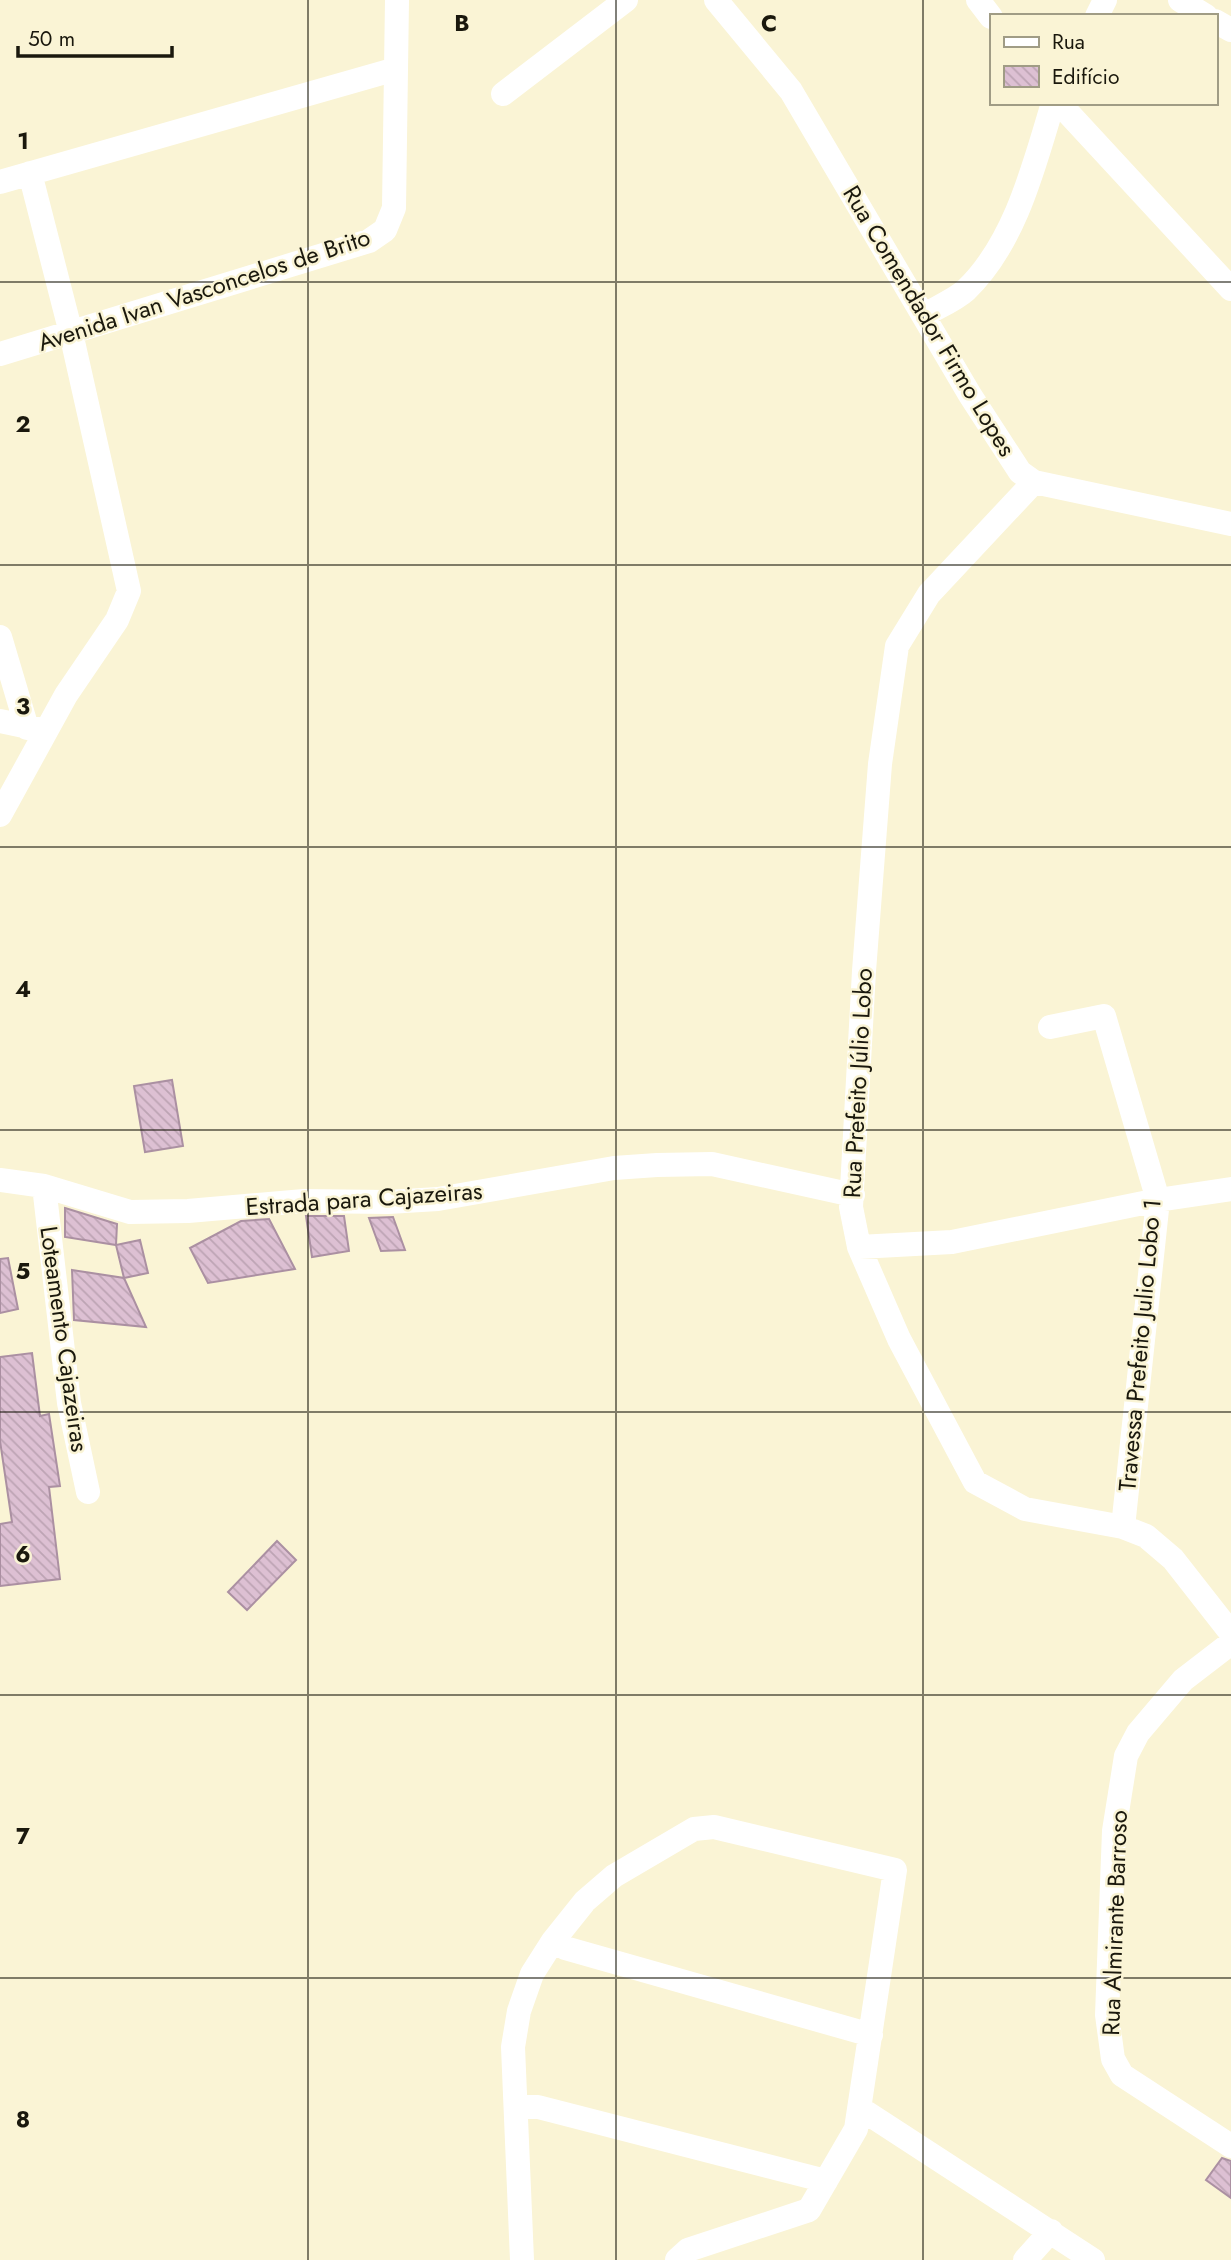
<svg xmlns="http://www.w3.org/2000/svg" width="1231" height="2260" viewBox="0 0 1231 2260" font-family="Jost,sans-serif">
	<defs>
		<pattern id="building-back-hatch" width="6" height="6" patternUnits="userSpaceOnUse" patternTransform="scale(1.75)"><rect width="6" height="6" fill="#ddc0d3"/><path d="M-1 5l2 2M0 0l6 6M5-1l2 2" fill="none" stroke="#bda4b4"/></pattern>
	</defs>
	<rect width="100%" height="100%" fill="#faf4d5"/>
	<!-- building -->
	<path fill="url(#building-back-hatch)" stroke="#ab90a2" stroke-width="2" d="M172 1080 183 1146 145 1152 134 1086Z
		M65 1208 117 1224 116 1245 65 1237Z
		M306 1216H344L349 1251 312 1257Z
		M393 1217 405 1250 381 1251 369 1218Z
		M269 1219 295 1269 208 1283 190 1248 241 1221Z
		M140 1240 148 1273 124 1278 116 1245Z
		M8 1258 18 1309 0 1313V1259Z
		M72 1270 124 1278 146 1327 74 1320Z
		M32 1353 40 1416 49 1414 60 1486 49 1487 60 1579 0 1586V1524L12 1522 0 1441V1357Z
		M277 1541 296 1560 247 1610 228 1592Z
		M1222 2158 1231 2161V2198L1206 2180Z"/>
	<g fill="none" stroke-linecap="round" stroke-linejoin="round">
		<!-- minor -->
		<path stroke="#fff" stroke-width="24" d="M716 0 791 91 970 395 1020 472 1034 482 1231 524
			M978 0 991 17
			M1180 0 1206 16
			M1097 16 1105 0
			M1215 21 1231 30
			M503 94 626 0
			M1059 103 1231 289
			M0 182 396 69
			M924 315C938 307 955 300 966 290 1015 243 1034 166 1053 103
			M0 354 369 241 385 230 394 208 397 0
			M1034 482 929 594 897 646 880 764 864 971 851 1207 859 1247 899 1339 975 1482 1025 1509 1123 1527 1146 1536 1173 1559 1231 1633
			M0 637 27 728
			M0 721 38 729
			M0 815 66 695 117 620 129 591 71 333 30 173
			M1050 1027 1104 1016 1158 1200 1123 1527
			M0 1180 44 1186 130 1212 188 1211 304 1201 388 1202 438 1199 614 1168 657 1165 712 1164 853 1195
			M44 1186 69 1403 88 1492
			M859 1247 952 1242 1158 1200 1231 1189
			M1231 1643 1183 1680 1138 1733 1126 1756 1114 1831 1107 2015 1113 2059 1122 2075 1231 2146
			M553 1941 565 1948 871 2035
			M516 2107H538L826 2181
			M861 2109 1093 2260
			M522 2260 513 2047 519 2011 532 1974 553 1941 585 1901 614 1876 694 1829 714 1827 895 1870 856 2129 809 2210 688 2250 677 2260
			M1025 2260 1051 2231"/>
	</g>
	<!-- grid -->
	<path fill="none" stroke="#1a180d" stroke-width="2" stroke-opacity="0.55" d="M308 0V2260M616 0V2260M923 0V2260M0 282H1231M0 565H1231M0 847H1231M0 1130H1231M0 1412H1231M0 1695H1231M0 1978H1231"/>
	<g text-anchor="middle" stroke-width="5" stroke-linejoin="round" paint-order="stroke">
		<!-- street labels -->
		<g font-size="24" fill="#1a180d" stroke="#faf4d5">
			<text transform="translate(204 290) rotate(-18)" y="8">Avenida Ivan Vasconcelos de Brito</text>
			<text transform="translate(929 321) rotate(59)" y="8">Rua Comendador Firmo Lopes</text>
			<text transform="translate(858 1083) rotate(-87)" y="8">Rua Prefeito Júlio Lobo</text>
			<text transform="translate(364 1199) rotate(-4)" y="8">Estrada para Cajazeiras</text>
			<text transform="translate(64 1339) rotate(82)" y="8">Loteamento Cajazeiras</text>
			<text transform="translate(1140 1345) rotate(-85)" y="8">Travessa Prefeito Julio Lobo 1</text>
			<text transform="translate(1115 1923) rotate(-88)" y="8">Rua Almirante Barroso</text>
		</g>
	</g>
	<g font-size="23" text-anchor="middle" font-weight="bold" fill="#1a180d" stroke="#faf4d5" stroke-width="5" stroke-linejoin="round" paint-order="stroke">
		<text x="462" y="31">B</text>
		<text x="769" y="31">C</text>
		<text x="23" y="149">1</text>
		<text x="23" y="432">2</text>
		<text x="23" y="714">3</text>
		<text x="23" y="997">4</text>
		<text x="23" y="1279">5</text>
		<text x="23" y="1562">6</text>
		<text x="23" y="1844">7</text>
		<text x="23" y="2127">8</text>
	</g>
	<!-- legend -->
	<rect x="990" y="14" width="228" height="91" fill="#faf4d5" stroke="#a09c85" stroke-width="2"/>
	<rect x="1004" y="37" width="35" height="10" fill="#ffffff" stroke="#a09c85" stroke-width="2"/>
	<text x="1052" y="49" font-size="21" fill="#1a180d">Rua</text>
	<rect x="1004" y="66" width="35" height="21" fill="url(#building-back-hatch)" stroke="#a09c85" stroke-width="2"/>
	<text x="1052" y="84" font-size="21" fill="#1a180d">Edifício</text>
	<!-- scale -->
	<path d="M18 46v10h154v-10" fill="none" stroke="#1a180d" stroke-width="3.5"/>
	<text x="28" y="46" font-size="21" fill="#1a180d" stroke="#faf4d5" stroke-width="5" paint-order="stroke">50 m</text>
</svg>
